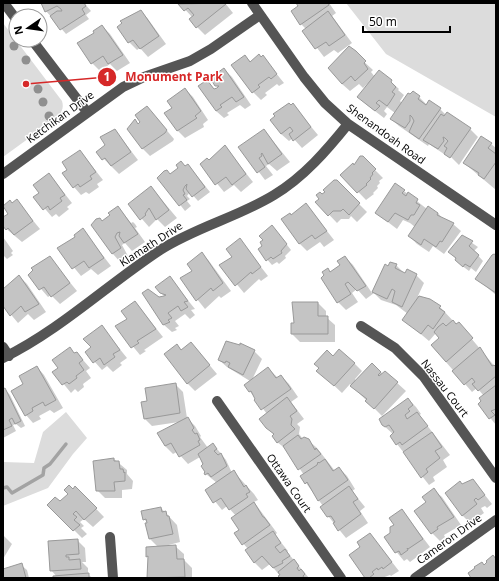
<svg xmlns="http://www.w3.org/2000/svg" width="499" height="581" viewBox="0 0 499 581" font-family="'Open Sans',sans-serif">
	<rect width="100%" height="100%" fill="#fff"/>
	<!-- green -->
	<path fill="#dcdcdc" d="M346 3H496V117L386 54Z
		M3 23 62 101C64 108 62 111 58 117L3 157Z
		M66 412 87 438 73 454 48 488 3 506V462L34 463 43 432Z"/>
	<!-- shadow -->
	<path fill="#0003" d="M43 3H84L91 11 86 15 89 19 66 34 46 11 41 4Z
		M181 3H225L233 13 205 35 197 27 192 17 180 4Z
		M297 3H329L336 13 332 16 352 43 338 53 334 50 324 57 304 31 306 29 301 24 299 6Z
		M141 11 148 19 166 44 148 57 140 48 137 50 129 42Z
		M102 26 110 34 130 63 117 71 110 64 100 71 92 63 96 34Z
		M349 48 373 70 371 72 375 77 379 71 399 89 398 90 404 95 400 101 402 103 419 97 427 105 440 109 446 115 448 113 470 129 478 137 459 165 448 154 447 156 429 144 428 146 399 126 391 119 395 113 387 107 384 111 387 114 384 118 367 105 359 97 368 83 363 88 359 84 350 91 342 84Z
		M245 56 251 62 263 57 284 83 279 86 277 84 265 93 267 95 261 100 253 92Z
		M224 69 232 77 251 105 245 109 240 105 227 113 229 115 224 118 216 111 207 81 215 90 218 88 216 85Z
		M185 89 193 97 208 120 203 124 204 127 185 138 177 130 173 108Z
		M293 105 318 135 302 148 293 138 289 141 281 134 276 117Z
		M147 107 174 139 173 141 150 156 142 148 132 123 134 121 138 125 142 122Z
		M115 130 138 160 119 174 97 152 107 145Z
		M264 130 290 162 277 171 269 164 266 166 273 175 265 180 240 147Z
		M491 144 496 148V190L464 163Z
		M225 147 253 182 241 192 234 185 224 192 201 164 209 161Z
		M80 151 103 180 97 184 99 187 89 194 86 192 81 195 74 187Z
		M362 157 383 178 379 181 380 183 377 186 378 188 373 193 374 194 366 200 342 175 355 167Z
		M188 165 210 192 198 201 190 192 187 196 190 199 187 201 191 206 185 211 159 178 170 175Z
		M49 174 72 203 67 207 69 209 59 217 56 214 52 217 35 197 40 193Z
		M336 181 367 212 357 222 351 216 349 219H341L337 223 317 202Z
		M151 187 177 218 165 227 157 219 149 227 129 204Z
		M404 191 427 209 438 213 443 219 453 224 461 231 444 254 433 246 429 252 417 244 409 236 415 227 410 223 403 220 397 229 376 213Z
		M17 201 40 229 22 242 3 226V218L9 214 13 204Z
		M306 204 334 240 324 247 320 242 307 251 299 243 292 216Z
		M118 207 131 223 133 222 135 224 137 227 135 228 145 242 132 251 125 243 122 245 128 256 120 262 113 254 92 225 103 222 112 216Z
		M83 230 111 266 98 275 91 269 81 276 58 248 76 237Z
		M277 232 291 250 285 256 286 258 279 264 277 262 272 265 259 250Z
		M462 236 478 247 474 251 483 261 476 272 471 268 469 271 461 265 450 252Z
		M3 237 13 251 11 253 13 255 7 259 3 255Z
		M240 240 268 276 261 281 259 279 244 293 221 265 233 257Z
		M202 253 209 261 231 291 221 298 219 296 205 309 181 279 194 272Z
		M496 256V295L477 279Z
		M345 257 353 265 372 293 385 266 389 268 396 265 406 275H416L424 283 418 296 430 300 440 307 457 325 466 332 496 368V425L479 404 483 401 484 396 477 388 472 392 432 346 440 338 436 333 429 341 404 320 408 314 396 305 381 300 374 293 366 299 357 289 352 293 358 302 346 310 338 302 326 275 328 269 330 272 341 265Z
		M50 258 77 291 60 304 51 295 48 297 29 275Z
		M19 276 27 284 46 312 34 320 28 314 18 323 3 305V289L13 283 12 281Z
		M169 277 195 309 191 310 195 315 190 319 185 314 175 321 179 326 175 328 177 330 172 332 164 325 159 298 165 297 161 293Z
		M135 302 163 337 144 350 146 351 140 355 117 327 129 319Z
		M318 303 326 311V317L335 325V342H300L292 334 295 324Z
		M102 327 127 358 120 363 122 365 113 372 107 366 102 370 86 352 93 348Z
		M191 343 217 374 195 391 187 383 177 345 182 351Z
		M69 348 75 354 77 353 90 368 86 371 91 378 83 384 84 387 78 392 75 389 71 393 54 372 59 368Z
		M254 351 262 359 252 380 268 368 278 378 281 376 289 384 298 397 291 402 304 419 297 424 300 427 299 434 303 439 308 440 317 448 335 471 339 468 347 476 355 489 352 491 365 507 360 511 368 523 346 538 328 516 323 506 306 483 304 475 286 449 277 442 274 435 267 427V414L245 385 250 381 227 367 219 360Z
		M333 357 354 363 362 371 355 379 356 381 372 364 383 374 385 372 406 391 382 416 350 384 342 393 326 378Z
		M37 367 44 375 63 408 54 413 50 410 39 416 41 419 33 423 26 415 24 385Z
		M175 384 183 392 187 418 195 426 201 436 200 437 208 448 213 445 218 450 226 460 232 473 234 472 254 494 258 500 254 502 277 533 275 535 288 551 287 552 309 578H282L270 564 262 570 254 562 248 549 235 534 241 530 236 516 227 506 222 510 206 490 217 483 206 474 200 457 188 464 177 452 173 454 165 446 159 434 179 422 152 426 145 419 148 402Z
		M5 389 10 395 25 426 21 428 16 424 13 425 16 431 3 438V390Z
		M408 399 416 407 421 414 419 415 450 455 443 460 447 467 433 477 435 481 429 485 397 444 393 434 383 425Z
		M114 459 127 470V474L133 481 132 489 122 490V498H105L97 490Z
		M473 480 492 504 487 508 485 506 481 508 484 513 470 523 462 515V485Z
		M75 487 104 517 93 527 84 519 80 522 84 526 81 528 87 534 82 538 49 505 60 503Z
		M434 490 442 497 461 525 444 535 445 537 440 541 432 533 427 503Z
		M161 508 177 525 180 542 161 547H176L184 554V560L192 568V578H148L149 558 147 556 158 547 150 539 148 523 144 519Z
		M402 510 430 547 410 562 407 559 404 561 385 538 391 533Z
		M370 534 399 571 391 576 390 575 382 578H366L362 547Z
		M3 535 12 544 3 559Z
		M77 540 85 548 86 562H82L88 568V574L92 578H54L57 577 51 570Z
		M21 565 27 570 29 578H3V570Z"/>
	<g fill="none" stroke-linecap="round" stroke-linejoin="round">
		<!-- stream -->
		<path stroke="#a3a3a3" stroke-width="3.5" d="M3 488 7 487 12 493 43 475 44 468 50 464 66 444"/>
	</g>
	<!-- building -->
	<path fill="#c4c4c4" stroke="#999" d="M41 3H84L86 6 82 9 85 14 60 30 50 16 57 11H62L61 9 57 6 45 12Z
		M225 3 226 4 196 28 189 19 194 15 188 8 184 11 178 4Z
		M296 3H328L329 5 300 25 291 11 298 6Z
		M141 10 159 36 140 49 133 40 128 43 117 27 122 23 120 21Z
		M328 11 345 35 329 46 326 42 315 49 302 31Z
		M102 25 123 55 108 64 103 56 91 64 77 43 94 33 93 31Z
		M349 46 356 51 366 61 364 63 368 69 355 81 351 76 342 84 328 68Z
		M259 54 261 57 263 55 277 74 271 79 269 77 258 85 260 87 252 93 231 65 245 55 250 62Z
		M224 68 244 97 236 102 232 97 220 105 222 107 216 111 198 86 207 80 214 89 217 88 219 86H215L210 78Z
		M379 70 392 80 391 82 396 87 392 92 395 94 390 102 387 106 379 100 376 103 380 106 375 111 357 97Z
		M185 88 201 111 195 116 197 118 177 131 164 113 172 108 167 101Z
		M413 91 420 96 418 99 426 105 429 100 441 108 419 139 409 132 414 121 412 117 410 115V121L405 128 390 119 408 93 410 94Z
		M289 103 291 105 293 103 311 127 293 141 289 134 293 131 290 127 281 134 270 120 275 116 273 114Z
		M147 106 167 130 165 133 142 149 127 129 135 119 138 124 140 122 135 115Z
		M447 112 471 128 450 158 444 154 447 148 444 146 448 141 445 138 443 137 444 141 438 149 423 140 441 114 444 116Z
		M115 129 131 152 111 166 105 158 102 160 96 152 105 145 100 137Z
		M264 129 282 154 268 164 262 153 261 154 262 156 259 158 265 167 257 173 238 147Z
		M481 136 492 143 488 148 496 154V162L484 179 478 175 479 173 463 163Z
		M225 145 246 174 232 185 226 177 215 185 200 164 207 158 209 160Z
		M80 150 96 172 90 176 92 179 80 187 78 184 73 188 62 173 67 170 62 162Z
		M360 156H363L376 169 372 173 373 174 370 178 371 179 366 184 367 185 357 193 340 175 353 163 354 165Z
		M181 161 185 166 188 164 205 187 192 197 186 189 187 184 185 186 183 190 185 194 183 195 187 200 179 206 157 178 164 171 167 170 170 174 178 168 176 165Z
		M49 173 65 195 60 198 62 201 50 210 48 206 43 210 33 197 39 193 33 185Z
		M334 180H337L360 203 349 215 343 209 341 211H333L328 216 315 202 319 199 316 195 320 192 322 194 325 192 323 190Z
		M395 183 405 190 402 193 406 196 408 192 418 199 416 203 420 205 414 215H411L408 220 395 213 388 222 375 213Z
		M151 186 169 210 156 220 149 208 145 214 146 215 140 220 128 204Z
		M17 199 33 221 14 235 8 228 6 230 3 226V217L8 214 3 206 10 200 12 203Z
		M306 203 327 231 315 239 312 235 299 244 281 219 290 213 291 215Z
		M118 206 138 234 124 243 119 236 120 232 117 233 115 237 121 248 112 254 91 225 96 219 100 218 102 221 110 215 108 213Z
		M428 206 438 213 437 215 454 223 442 242 440 241 436 247 424 239 421 245 408 236Z
		M272 225 287 244 281 251 282 253 273 259 271 257 266 261 258 249 262 246 260 242 263 240 259 236Z
		M83 228 104 258 89 268 84 261 72 269 57 248 75 237 74 235Z
		M462 235 473 241 469 246 479 255 470 267 465 264 463 267 455 260 456 258 448 252Z
		M240 238 261 267 252 274 251 272 235 286 219 265 232 257 226 249Z
		M202 252 223 283 213 291 211 288 196 301 180 278 192 271 187 264Z
		M494 254 496 255V293L475 279 492 255Z
		M50 256 70 283 51 297 44 287 39 290 28 275 33 270 31 268Z
		M345 256 366 286 357 291 348 282 345 284 351 294 337 303 321 278 324 275 322 272 328 268 330 272 340 265 337 261Z
		M390 262 397 264 395 268 405 273 407 269 417 274 402 307 392 302 395 291 392 289 387 299 372 292 385 264 388 266Z
		M19 275 39 304 25 312 21 306 10 316 3 306V289Z
		M170 276 188 301 184 302 188 307 181 311 178 306 168 313 172 318 168 320 170 322 163 325 142 293 148 289 159 297 164 296 166 295 160 293 155 287Z
		M419 296 430 299 441 306 439 308 445 312 433 329 428 325 421 334 402 320Z
		M135 301 156 329 137 341 139 343 131 348 115 326 127 319 121 311Z
		M292 302H318V316H328V334H291V323H294Z
		M453 320 456 324 459 322 473 338 446 362 431 345 439 338 434 332 438 327 443 323 446 326Z
		M102 325 120 350 113 354 115 357 104 365 100 358 93 363 85 352 91 347 83 339Z
		M226 341 240 345V343L255 350 243 375 228 367 230 363 226 361 225 363 218 360Z
		M191 342 210 365 187 384 164 354 177 344 181 350Z
		M70 347 74 353 77 352 83 360 79 363 84 370 76 376 77 378 69 384 67 382 62 385 52 372 58 368 52 360Z
		M480 347 492 366 494 365 496 367V376L478 391 472 384 475 382 472 378 464 385 452 371Z
		M339 349 355 363 334 386 316 371 319 368 314 364 327 350 333 356Z
		M372 363 381 372 378 375 379 376 385 371 398 382 374 409 365 401 367 399 350 386Z
		M37 366 56 400 45 406 43 402 32 408 33 411 25 416 11 391 23 384 19 376Z
		M268 367 276 378 281 375 291 389 261 410 254 400 255 399 251 391 249 392 244 385Z
		M176 383 180 413 144 419 141 402 147 401 145 388Z
		M496 385V409L491 411 495 415 489 419 478 404 481 401 479 398Z
		M5 388 21 421 15 424 12 418 9 420 12 426 3 430V389Z
		M287 397 297 411 290 416 292 419 291 425 295 429 277 443 272 436 274 434 266 428 259 419Z
		M408 398 413 405 408 409 410 411 405 415 407 419 417 412 428 426 402 445 400 442 396 445 390 436 394 432 389 425 385 427 382 425 379 419Z
		M188 417 194 428 192 430 195 434 197 433 200 440 198 441 200 445 179 457 171 443 165 446 157 433Z
		M432 432 442 447 435 451 440 458 426 469 428 472 421 478 403 452Z
		M298 435 301 439 304 437 309 439 315 450 316 448 321 454 298 470 283 446Z
		M213 443 217 449 214 451 218 455 221 453 227 466 211 477 208 473 205 475 204 473 205 472 201 466 203 464 198 454Z
		M114 458V461H119L120 469H123L124 473 125 472V481L114 482 115 491H96L93 461Z
		M325 459 333 471 339 467 348 480 318 501 307 482 305 484 300 476 317 465 318 462 319 463Z
		M234 470 244 487 246 485 250 492 246 494 248 497 229 510 221 498 213 503 205 490Z
		M473 479 485 495 478 500 476 498 474 500 477 504 462 516 445 493 460 481 462 484Z
		M69 485 73 489 75 486 97 508 84 520 76 511 73 514 77 517 74 520 80 525 73 531 47 505 55 497 60 501 68 494 64 490Z
		M349 486 358 499 353 502 361 514 338 531 333 523 335 522 331 516 327 517 320 507Z
		M434 488 454 517 437 527 438 529 431 534 414 511 426 502 422 497Z
		M254 502 263 517H264L270 525 242 545 234 533 239 530 231 518Z
		M161 507 162 512 166 511 167 516H169L173 534 149 539 145 523H147L146 519 143 520 141 511Z
		M402 509 423 539 408 549 407 548 408 550 401 555 399 551 395 553 384 537 390 533V527L394 525 389 518Z
		M273 531 281 543 275 547 280 553 285 549 290 556 282 561 283 563 273 568 262 556 254 563 245 550Z
		M370 533 392 562 383 569 382 567 378 570 377 568 372 572 374 574 369 578H365L349 555 360 547 357 542Z
		M78 539 79 554 66 555V557H69V560L80 559 81 569 50 571 48 541Z
		M176 545 177 559H184L185 577 147 578 148 556 146 557V547Z
		M493 555 496 559V578H471L468 573 475 568 474 567 482 562 484 565 487 562 486 561Z
		M294 559 299 566 297 568 299 571 301 569 305 574 303 576 304 578H280L278 576 280 575 278 572Z
		M22 563 26 578H3V569Z
		M89 573V578H53V576Z"/>
	<g fill="none" stroke-linecap="round" stroke-linejoin="round">
		<!-- minor -->
		<path stroke="#555" stroke-width="10" d="M4 3 16 19
			M252 3 304 77 325 103 348 124 496 225
			M32 40 87 112
			M3 174 123 87 144 77 190 61 211 49 260 15
			M361 326 395 348 424 377 496 478
			M3 347 9 356
			M3 358C60 330 107 285 160 250 196 227 238 217 274 195 304 177 327 150 348 124
			M217 401 341 578
			M110 537 113 578
			M415 578 496 520"/>
	</g>
	<!-- trees -->
	<g fill="#8f8f8f">
		<circle cx="14" cy="46" r="4.5"/>
		<circle cx="26" cy="60" r="4.5"/>
		<circle cx="38" cy="89" r="4.5"/>
		<circle cx="43" cy="102" r="4.5"/>
		<circle cx="49" cy="116" r="4.5"/>
	</g>
	<g text-anchor="middle" stroke-width="3" stroke-linejoin="round" paint-order="stroke">
		<!-- street labels -->
		<g font-size="11" fill="#000" stroke="#fff">
			<text transform="translate(60 117) rotate(-36)" y="4">Ketchikan Drive</text>
			<text transform="translate(386 134) rotate(36)" y="4">Shenandoah Road</text>
			<text transform="translate(151 244) rotate(-33)" y="4">Klamath Drive</text>
			<text transform="translate(445 388) rotate(52)" y="4">Nassau Court</text>
			<text transform="translate(289 483) rotate(55)" y="4">Ottawa Court</text>
			<text transform="translate(449 539) rotate(-36)" y="4">Cameron Drive</text>
		</g>
	</g>
	<!-- callouts -->
	<path fill="none" stroke="#d62828" stroke-width="1.5" d="M26 84L107 77"/>
	<g fill="#d62828" stroke="#fff" stroke-width="1.5">
		<circle cx="26" cy="84" r="4"/>
		<circle cx="107" cy="77" r="10"/>
	</g>
	<g font-size="12" text-anchor="middle" font-weight="bold" fill="#fff">
		<text x="107" y="81">1</text>
	</g>
	<g font-size="12" text-anchor="middle" font-weight="bold" fill="#d62828" stroke="#fff" stroke-width="3" stroke-linejoin="round" paint-order="stroke">
		<text x="174" y="81">Monument Park</text>
	</g>
	<!-- border -->
	<rect width="499" height="581" fill="none" stroke="#000000" stroke-width="8"/>
	<!-- north arrow -->
	<g transform="translate(28 28) rotate(257)"><circle r="19" fill="#ffffff" stroke="#999999"/>
	<path d="M0-3L7 15L0 10L-7 15Z" fill="#000000"/>
	<text y="-6" font-size="11" font-weight="bold" text-anchor="middle" fill="#000000">N</text>
	</g>
	<!-- scale -->
	<path d="M363 26v6h87v-6" fill="none" stroke="#000000" stroke-width="2"/>
	<text x="369" y="26" font-size="12" fill="#000000" stroke="#ffffff" stroke-width="3" paint-order="stroke">50 m</text>
</svg>
